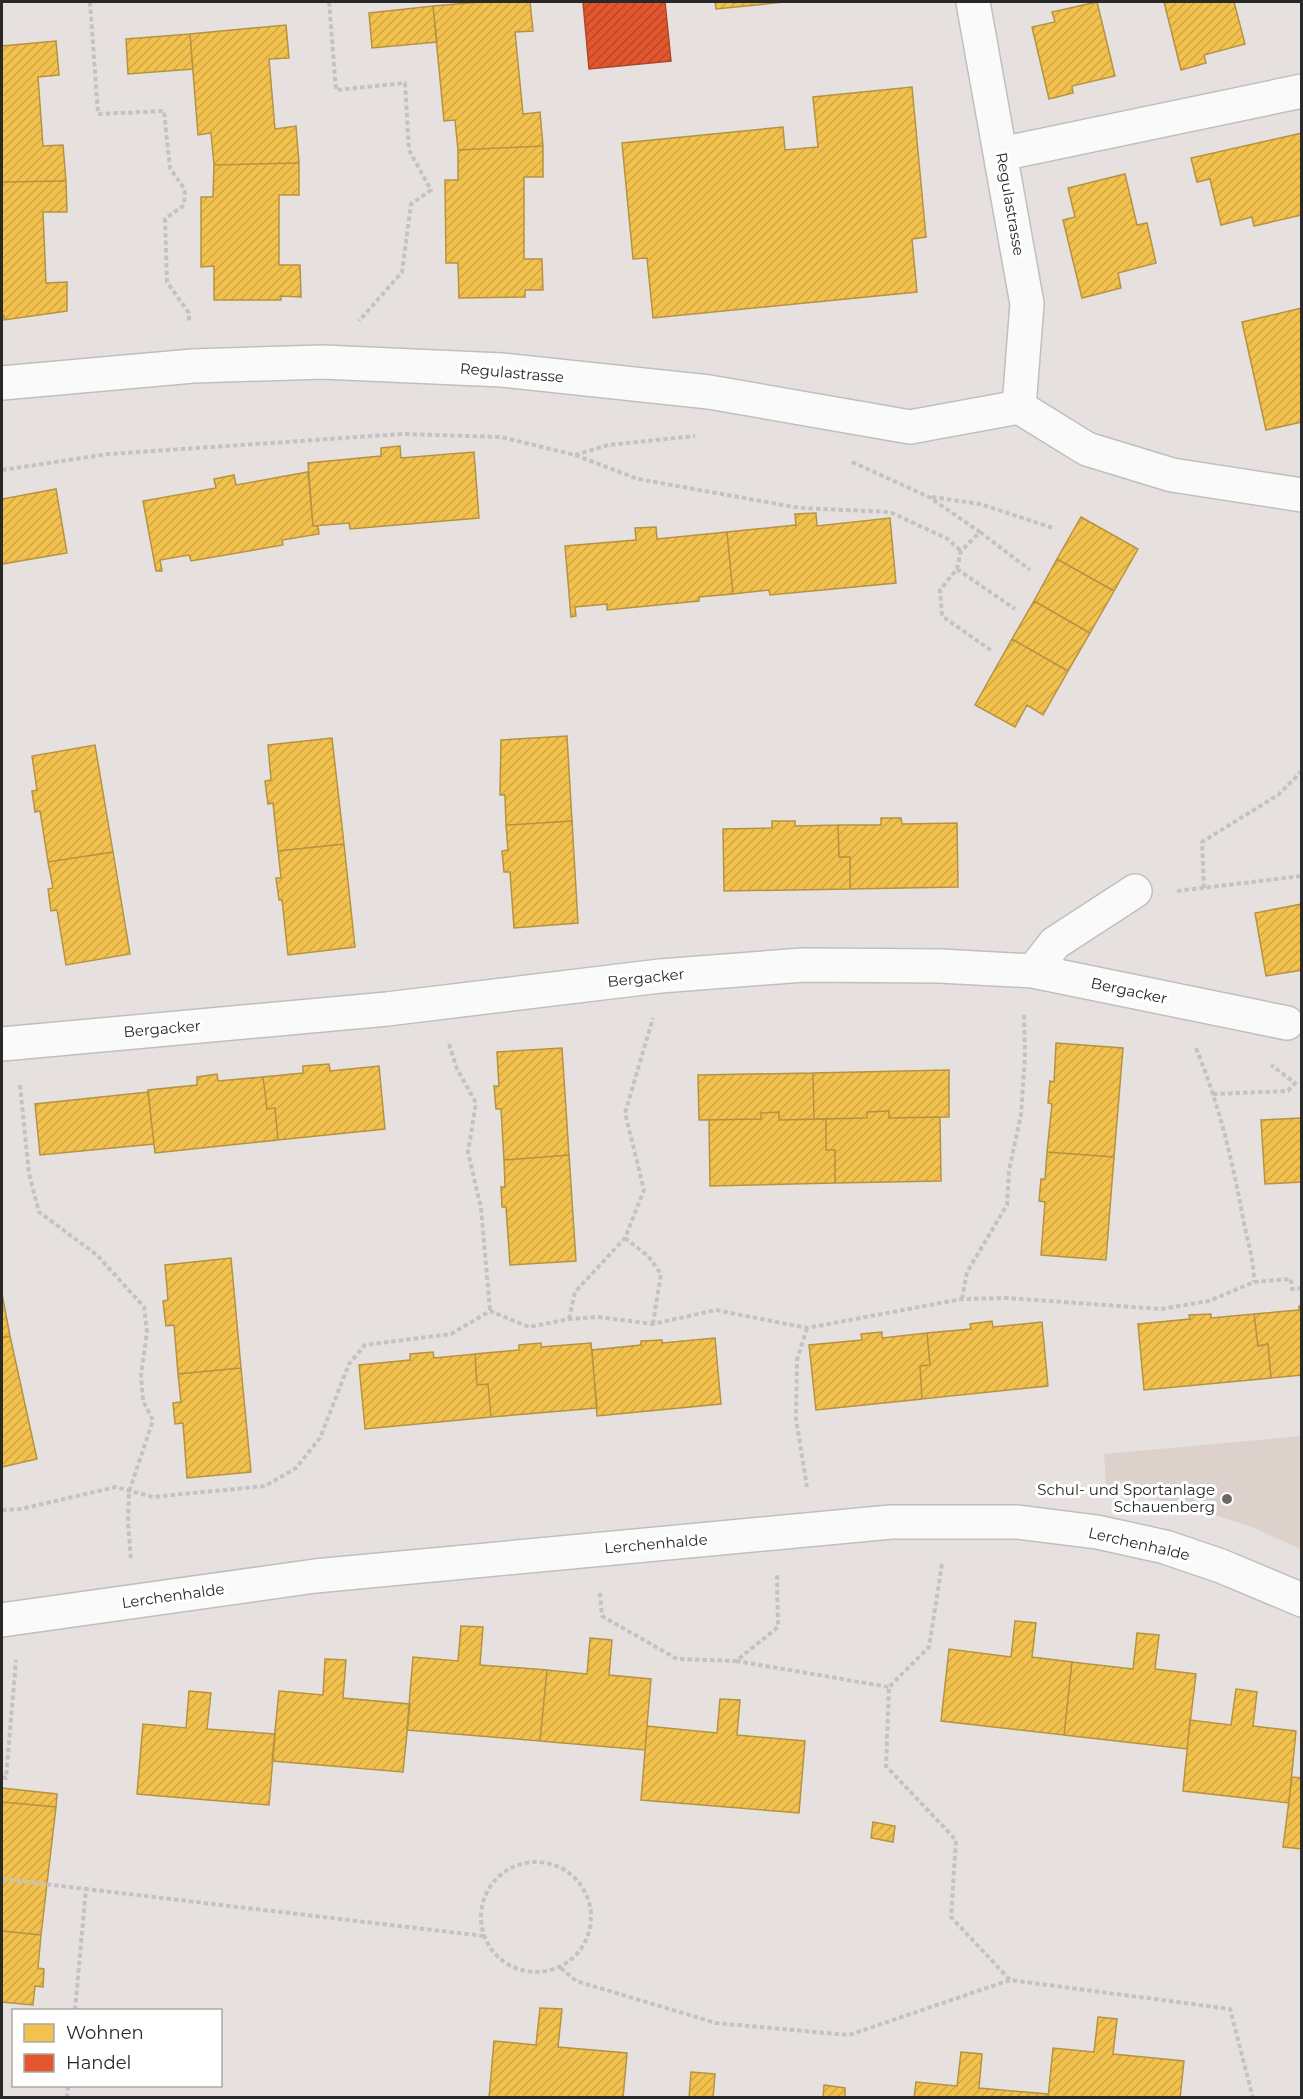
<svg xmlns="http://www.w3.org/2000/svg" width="1303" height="2099" viewBox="0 0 1303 2099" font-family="Montserrat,sans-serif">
	<defs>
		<pattern id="homes-hatch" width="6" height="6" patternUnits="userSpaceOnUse" patternTransform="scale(1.5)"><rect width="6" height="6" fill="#f2c14e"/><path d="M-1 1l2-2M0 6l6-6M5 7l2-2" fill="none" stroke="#d0a644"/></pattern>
		<pattern id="shops-hatch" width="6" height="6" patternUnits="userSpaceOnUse" patternTransform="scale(1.5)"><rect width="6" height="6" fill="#e4572e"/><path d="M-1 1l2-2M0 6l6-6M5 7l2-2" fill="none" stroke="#b94827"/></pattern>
	</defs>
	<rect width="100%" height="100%" fill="#e6e1de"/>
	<!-- education -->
	<path fill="#dcd2cb" d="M1301 1436V1549L1254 1528 1201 1510 1106 1487 1104 1454Z"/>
	<!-- homes -->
	<path fill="url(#homes-hatch)" stroke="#b59343" stroke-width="1.5" d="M481 2H530L533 31 515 32 523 114 540 112 543 146 458 150 455 120 444 121 433 6Z
		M715 2H785L716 9Z
		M1097 2 1115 76 1072 86 1073 93 1049 99 1032 27 1055 22 1052 12Z
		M1164 2H1234L1245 44 1204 55 1206 63 1181 70Z
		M433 6 437 42 372 48 369 13Z
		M286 25 289 58 269 59 275 129 296 126 299 163 214 165 211 133 198 135 190 34Z
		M190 34 193 69 128 74 126 39Z
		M56 41 59 75 38 77 43 146 63 145 66 181 2 182V46Z
		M912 87 926 237 912 239 917 292 653 318 647 258 633 259 622 143 783 127 785 150 818 147 813 97Z
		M1302 133V215L1254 226 1252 217 1221 225 1210 179 1197 182 1191 158Z
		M543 146V177H524V259H542L543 290H525V297L459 298 458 263H446L445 180H458V150Z
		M299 163V195H279V265H300L301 297 281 296V300H214V266L201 267V197H213L214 165Z
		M1125 174 1137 225 1147 223 1156 263 1118 273 1121 288 1082 298 1063 220 1075 217 1068 188Z
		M66 181 67 212H43L46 283 67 282V311L4 320V316H2V182Z
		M1302 308V422L1266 430 1242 322Z
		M400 446 401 458 474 452 479 518 350 529 349 523 313 526 308 463 381 456V448Z
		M308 472 313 526H318L319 534 282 540 283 545 191 561 189 555 160 560 162 571H156L143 501 216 488 214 479 234 475 236 485Z
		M56 489 67 553 2 564V499Z
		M816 513 817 526 890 518 896 583 770 595 769 590 733 594 727 532 796 525 795 514Z
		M1081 517 1138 549 1114 591 1057 559Z
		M656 527 657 539 727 532 733 594 699 597V601L607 610V604L575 607 576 616 571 617 565 546 636 540 635 528Z
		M1057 559 1114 591 1090 633 1034 601Z
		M1034 601 1090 633 1068 671 1012 639Z
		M1012 639 1068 671 1043 715 1027 705 1015 727 975 705Z
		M567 736 572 821 506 825 505 795H500L501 740Z
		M332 738 344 844 278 851 273 803 268 804 265 781 271 780 268 745Z
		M95 745 113 852 48 862 40 811 35 812 32 791 37 790 32 756Z
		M881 818H901L902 824 957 823 958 887 850 889V857H839L838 825H881Z
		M572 821 578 923 514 928 510 872H504L502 851 508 850 506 825Z
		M772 821H795V826L838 825 839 857H850V889L724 891 723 829 772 828Z
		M344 844 355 947 288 955 282 900H279L276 878H281L278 851Z
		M113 852 130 954 66 965 57 910 51 911 48 889 53 888 48 862Z
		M1302 904V970L1266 976 1255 913Z
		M1056 1043 1123 1048 1114 1157 1047 1152 1052 1104 1048 1103 1050 1081 1054 1082Z
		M562 1048 569 1155 504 1160 501 1109H496L494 1086H499L497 1052Z
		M329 1064 330 1071 379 1066 385 1129 278 1140 275 1108 267 1109 263 1077 303 1073V1066Z
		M949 1070V1117L889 1118V1111L867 1112V1118L814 1119 813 1073Z
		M813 1073 814 1119 779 1120V1112L761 1113V1119L699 1120 698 1075Z
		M217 1074 218 1081 263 1077 267 1109 275 1108 278 1140 155 1153 148 1090 197 1085V1077Z
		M148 1092 154 1144 40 1155 35 1104Z
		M889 1111V1118L940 1117 941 1181 835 1183V1150H826V1119L867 1118V1112Z
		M779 1112V1120L826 1119V1150H835V1183L710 1186 709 1120 761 1119V1113Z
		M1302 1118V1182L1265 1184 1261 1120Z
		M1047 1152 1114 1157 1106 1260 1041 1255 1045 1202 1039 1201 1041 1179H1045Z
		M569 1155 576 1261 510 1265 506 1207H502L501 1187H505L504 1160Z
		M231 1258 241 1368 178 1374 174 1325 166 1326 163 1301 168 1300 165 1265Z
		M2 1294 10 1336 2 1338Z
		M1302 1305V1375L1271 1378 1268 1344 1258 1346 1254 1314 1299 1310V1306Z
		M1211 1314V1318L1254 1314 1258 1346 1268 1344 1271 1378 1144 1390 1138 1324 1190 1319 1189 1315Z
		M992 1321 993 1327 1042 1322 1048 1386 922 1399 920 1366 930 1365 927 1333 971 1329 970 1324Z
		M882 1332V1338L927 1333 930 1365 920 1366 922 1399 816 1410 809 1345 862 1340 861 1334Z
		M10 1336 37 1459 2 1467V1338Z
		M715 1338 721 1404 597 1416 592 1350 641 1345V1341L662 1340V1343Z
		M541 1343V1347L591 1343 597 1408 491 1417 488 1384 477 1385 475 1354 519 1350V1345Z
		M433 1352 434 1358 475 1354 477 1385 488 1384 491 1417 365 1429 359 1365 410 1360V1354Z
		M241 1368 251 1472 187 1478 183 1423 175 1424 173 1403 181 1402 178 1374Z
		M1015 1621 1036 1623 1032 1657 1072 1662 1064 1735 941 1721 949 1649 1011 1657Z
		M461 1626 483 1627 480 1665 547 1670 540 1741 407 1730 413 1657 458 1661Z
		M1137 1633 1159 1635 1155 1669 1196 1674 1187 1749 1064 1735 1072 1662 1133 1669Z
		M590 1638 612 1640 609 1675 651 1679 645 1750 540 1741 547 1670 587 1674Z
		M325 1659 346 1660 343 1698 410 1704 403 1772 272 1761 279 1691 323 1695Z
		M1236 1689 1257 1692 1253 1726 1296 1731 1289 1803 1183 1791 1190 1720 1231 1725Z
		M189 1691 211 1693 207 1729 275 1734 269 1805 137 1794 143 1724 186 1728Z
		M720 1699 740 1700 737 1735 805 1741 799 1813 641 1800 647 1726 717 1733Z
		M1292 1777 1302 1778V1849L1283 1847Z
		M2 1788 57 1794 56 1807 2 1802Z
		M2 1802 56 1807 41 1935 2 1931Z
		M873 1822 895 1826 893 1842 871 1838Z
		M2 1931 41 1935 38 1968 44 1969 43 1987 35 1986 33 2005 2 2002Z
		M540 2008 562 2009 558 2047 627 2053 623 2098H489L494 2041 536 2045Z
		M1098 2017 1117 2019 1113 2054 1184 2061 1180 2098H1048L1053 2048 1094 2052Z
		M961 2052 982 2054 979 2088 1048 2094V2098H914L916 2082 957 2086Z
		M691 2072 715 2074 713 2098H689Z
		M824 2085 845 2088V2098H823Z"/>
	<!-- shops -->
	<path fill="url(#shops-hatch)" stroke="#ac492c" stroke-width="1.5" d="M583 2H665L671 61 589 69Z"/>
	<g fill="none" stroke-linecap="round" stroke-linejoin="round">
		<!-- minor casing -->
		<g stroke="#c0bfbf" stroke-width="36">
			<path id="minor" d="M973 2 1027 304 1019 407
				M1001 154 1302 91
				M2 383 193 366 323 362 502 370 709 392 910 427 1019 407 1087 449 1172 475 1302 495
				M1033 971 1055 943 1135 891
				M2 1044 387 1009 660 976 803 965 940 966 1033 971 1287 1023
				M2 1620 315 1576 891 1522H1018L1097 1532 1165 1547 1221 1566 1302 1600"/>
		</g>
		<!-- path -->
		<path stroke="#c4c3c3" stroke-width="4" stroke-dasharray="4.5 3" stroke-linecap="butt" d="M90 2 98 114 164 111 170 168 185 190 184 205 165 219 167 282 189 313V323
			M329 2 336 90 405 83 409 150 431 190 411 204 402 272 359 321
			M575 455 608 445 695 436
			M852 462 929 497 980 532 961 551 957 569 940 590 942 616 992 651
			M2 470 109 454 402 434 501 437 575 455 638 479 800 508 890 512 948 539 961 551
			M932 497 980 504 1053 528
			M980 532 1030 570
			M957 569 1015 609
			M1204 888 1202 842 1278 795 1302 771
			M1177 891 1302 876
			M449 1044 457 1069 476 1103 468 1152 481 1208 490 1311
			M1196 1048C1219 1104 1232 1159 1243 1218 1247 1240 1254 1259 1254 1282
			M20 1085 29 1174 39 1212 97 1255 144 1307 147 1332 141 1375 143 1401 153 1420 129 1492 128 1522 131 1561
			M1213 1094 1288 1091 1295 1083 1271 1065
			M625 1238 648 1256 661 1274 653 1323
			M962 1299 967 1272 1007 1205 1009 1170 1021 1115 1025 1056 1024 1013
			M569 1319 575 1292 625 1238 644 1190 625 1113 653 1018
			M807 1328 797 1360 796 1419 807 1487
			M2 1510 21 1509 116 1487 153 1497 265 1486 296 1468 320 1438 349 1364 365 1345 451 1334 490 1311 529 1327 569 1319 598 1317 653 1324 716 1310 807 1328 962 1299 1007 1298 1161 1309 1209 1301 1254 1282 1291 1279 1292 1289 1302 1288
			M942 1564 929 1647 889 1687 886 1766 956 1840 951 1917 1010 1980
			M600 1593 602 1616 677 1659 736 1661 778 1627 777 1575
			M736 1661 889 1687
			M2 1777 6 1778 16 1660
			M481 1917a55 55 0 1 1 110 0a55 55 0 1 1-110 0Z
			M2 1879 86 1889
			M561 1968 576 1981 716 2023 849 2035 1010 1980 1230 2009 1253 2098
			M75 2010 86 1889 484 1936
			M67 2098 68 2086"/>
		<!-- minor -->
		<use href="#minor" stroke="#fbfafa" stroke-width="33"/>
	</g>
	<!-- markers -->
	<circle fill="#6a6968" stroke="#fff" stroke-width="2" cx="1227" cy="1499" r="6"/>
	<g text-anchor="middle" stroke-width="6" stroke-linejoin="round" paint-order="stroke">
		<!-- street labels -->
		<g font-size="15" fill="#282828" stroke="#fff">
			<text transform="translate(1010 204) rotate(80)" y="5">Regulastrasse</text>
			<text transform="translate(512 373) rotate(5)" y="5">Regulastrasse</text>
			<text transform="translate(646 978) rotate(-6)" y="5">Bergacker</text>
			<text transform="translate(1129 991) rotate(12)" y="5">Bergacker</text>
			<text transform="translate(162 1029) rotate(-5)" y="5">Bergacker</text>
			<text transform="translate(656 1544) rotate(-5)" y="5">Lerchenhalde</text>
			<text transform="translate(1139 1544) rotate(13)" y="5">Lerchenhalde</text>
			<text transform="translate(173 1596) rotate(-8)" y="5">Lerchenhalde</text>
		</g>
		<!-- poi labels -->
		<g font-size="15" fill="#282828" stroke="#fff" text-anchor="end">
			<text x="1215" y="1495">Schul- und Sportanlage<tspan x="1215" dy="17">Schauenberg</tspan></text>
		</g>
	</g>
	<!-- border -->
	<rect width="1303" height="2099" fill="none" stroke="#282828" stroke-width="6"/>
	<!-- legend -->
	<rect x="12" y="2009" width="210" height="78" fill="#ffffff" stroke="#a9a9a9" stroke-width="1.5"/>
	<rect x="24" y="2024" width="30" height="18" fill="#f2c14e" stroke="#a9a9a9" stroke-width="1.5"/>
	<text x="66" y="2039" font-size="18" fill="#282828">Wohnen</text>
	<rect x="24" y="2054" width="30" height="18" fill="#e4572e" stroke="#a9a9a9" stroke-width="1.5"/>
	<text x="66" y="2069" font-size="18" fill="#282828">Handel</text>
</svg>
